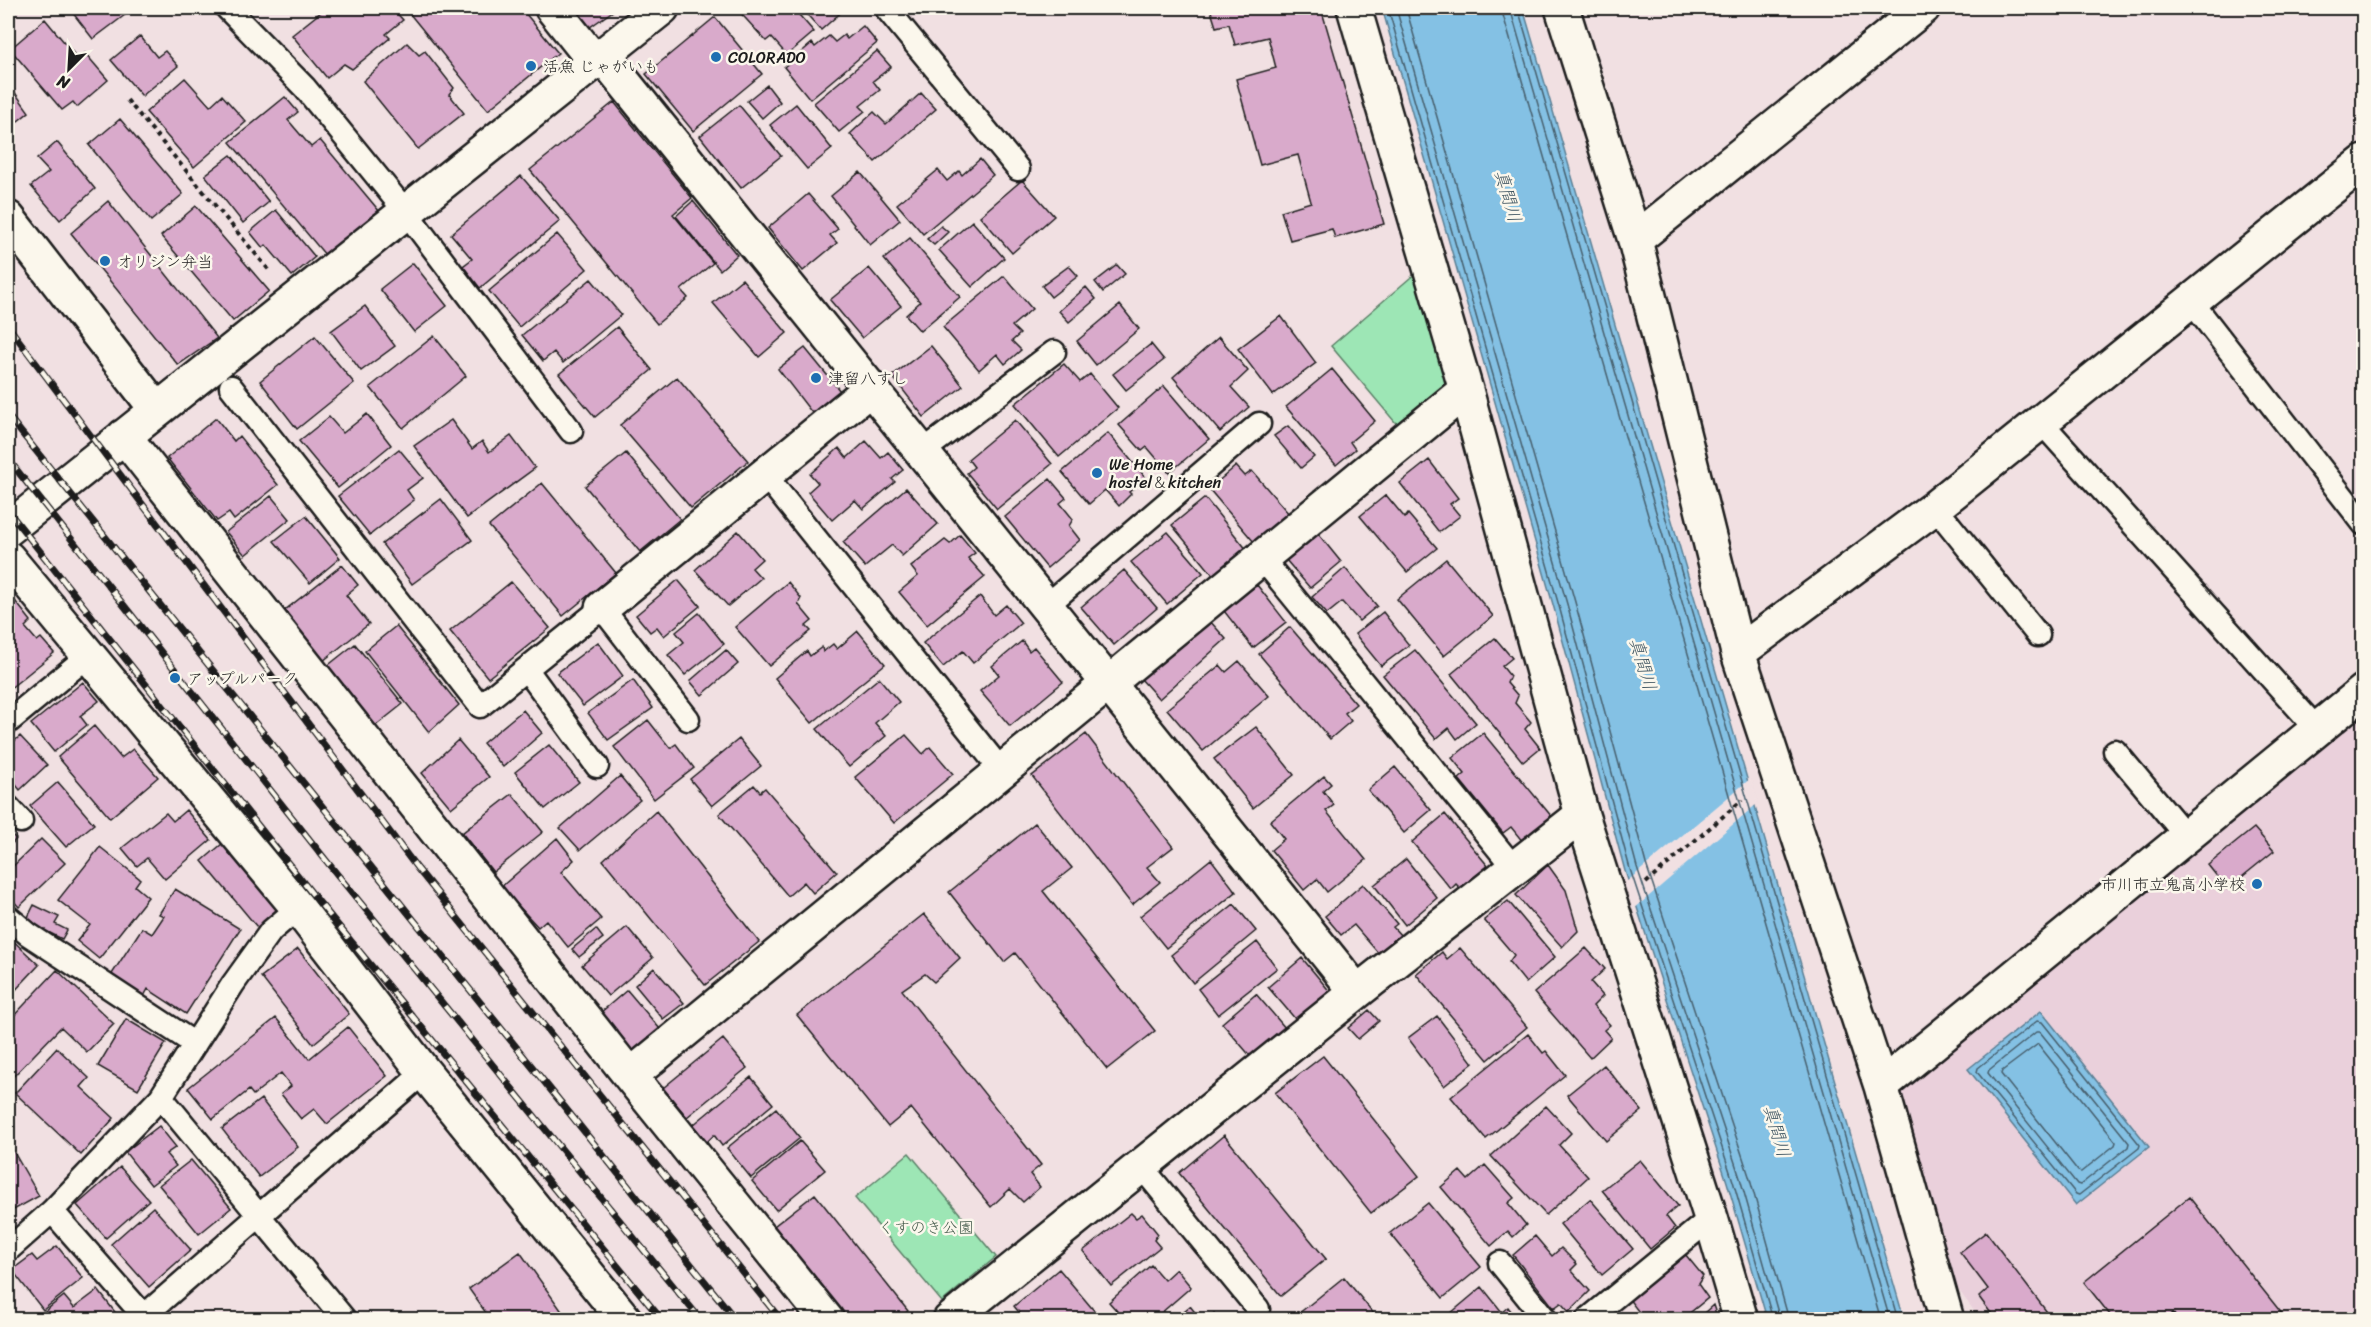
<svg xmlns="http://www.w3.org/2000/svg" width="2371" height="1327" viewBox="0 0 2371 1327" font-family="Sriracha,'Klee One',sans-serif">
	<rect width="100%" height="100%" fill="#f1e0e2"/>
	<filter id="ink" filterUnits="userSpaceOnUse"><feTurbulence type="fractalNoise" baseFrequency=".0167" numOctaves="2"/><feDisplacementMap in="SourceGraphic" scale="12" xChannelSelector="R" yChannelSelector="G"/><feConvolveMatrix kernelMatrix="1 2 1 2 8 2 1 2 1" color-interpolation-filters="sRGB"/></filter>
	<g filter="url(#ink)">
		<!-- built -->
		<path fill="#ead0db" d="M2363 707V1319H1980L1952 1281 1894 1087Z"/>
		<!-- green -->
		<path fill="#9de6b5" stroke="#5c8168" stroke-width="1.5" d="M1417 272 1454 385 1400 428 1331 346Z
			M909 1153 996 1257 942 1302 855 1198Z"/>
		<!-- water -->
		<path fill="#84c1e4" stroke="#5a7f94" stroke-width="1.5" d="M1382 8H1523L1904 1319H1767L1727 1182 1625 871 1554 608Z
			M2041 1011 2149 1147 2076 1205 1968 1069Z"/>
		<!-- pier -->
		<path fill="#f1e0e2" d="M1751 778 1758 803 1634 909 1625 883Z"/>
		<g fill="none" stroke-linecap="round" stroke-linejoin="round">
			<!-- shore -->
			<path stroke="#465e6c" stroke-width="1.5" d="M1388 8 1559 606 1630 869 1733 1181 1773 1320
				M1396 8 1567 604 1637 867 1740 1178 1780 1320
				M1406 8 1575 602 1646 864 1749 1176 1789 1320
				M1501 8 1881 1320
				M1510 8 1890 1320
				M1518 8 1898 1320
				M2037 1021 2042 1022 2140 1145 2139 1148 2079 1195 2076 1194 1977 1072 1978 1068Z
				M2036 1032H2040L2129 1143 2128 1147 2080 1185 2077 1184 1988 1073 1989 1070Z
				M2038 1044 2116 1142 2115 1145 2081 1172 2078 1171 2001 1074 2002 1071Z"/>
		</g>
		<!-- building -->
		<path fill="#d9aacb" stroke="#1c1c1c" stroke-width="1.5" d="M69 8H119L125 15 93 39Z
			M326 8H392L403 20 386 34 390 38 352 69 344 64 327 78 292 35Z
			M405 8H521L558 53 488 110Z
			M574 8H617L590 27Z
			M736 8H793L814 32 787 55 771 37 766 41Z
			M801 8H846L821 30Z
			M1210 8H1321L1384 224 1335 238 1332 229 1290 240 1281 211 1311 202 1298 155 1260 165 1236 79 1276 68 1268 37 1235 45 1229 24 1216 27Z
			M715 17 762 74 693 131 646 74Z
			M45 19 78 59 85 53 108 80 77 107 73 102 62 110 10 49Z
			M863 26 877 43 810 99 784 67 812 43 815 47 829 36 835 42 844 35 847 39Z
			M140 36 157 57 165 51 178 66 142 96 111 60Z
			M407 43 419 55 425 51 454 88 449 94 464 113 418 149 363 81Z
			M877 51 891 67 873 81 880 90 860 106 865 111 839 132 814 103Z
			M185 78 210 106 222 95 246 122 194 167 146 112Z
			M8 83 29 112 8 129Z
			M767 85 780 102 762 118 747 101Z
			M921 93 936 109 875 162 850 134 874 112 886 124Z
			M285 97 298 112 288 120 311 147 320 140 380 212 326 256 230 142Z
			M614 102 692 198 673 214 713 263 681 290 688 298 657 324 530 170Z
			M796 104 832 149 807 169 770 125Z
			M739 105 781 156 741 188 700 136Z
			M120 119 183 194 151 221 89 145Z
			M57 142 95 189 60 220 31 186 49 172 37 159Z
			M231 155 269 202 243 223 205 175Z
			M980 159 993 175 923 234 897 204 938 170 947 181 959 171 962 175Z
			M860 172 900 220 870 245 831 196Z
			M521 176 560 221 480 288 463 266 472 259 451 234Z
			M1022 180 1054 216 1012 253 980 216Z
			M808 194 838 229 830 235 837 243 803 271 768 228Z
			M108 201 217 338 178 365 71 233Z
			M693 201 737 255 720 270 676 216Z
			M196 206 269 291 233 321 161 236Z
			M276 210 315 257 292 276 266 245 263 248 250 232Z
			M972 221 1004 258 972 287 939 250Z
			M941 226 948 232 934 245 927 239Z
			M557 234 587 269 519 327 489 291Z
			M910 238 960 297 920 331 906 315 920 302 884 259Z
			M413 263 447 306 414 332 380 289Z
			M1117 265 1125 274 1103 292 1095 282Z
			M1069 266 1078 276 1051 297 1042 286Z
			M869 268 901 306 862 338 830 300Z
			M1004 276 1032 309 1012 326 1020 334 1012 341 1021 350 1005 364 997 354 979 370 943 327Z
			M591 279 621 315 563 363 554 352 543 361 522 335Z
			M742 279 787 333 759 357 713 303Z
			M1086 287 1096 299 1069 322 1059 311Z
			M1120 305 1139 329 1096 365 1077 341Z
			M365 306 395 346 361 371 331 331Z
			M1281 316 1316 363 1273 395 1238 349Z
			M617 327 652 370 595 417 559 374Z
			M315 336 354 383 297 429 260 381Z
			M434 336 466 376 403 428 370 387Z
			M1219 337 1248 371 1231 387 1249 407 1220 432 1173 377Z
			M1151 344 1164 360 1126 390 1113 374Z
			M931 346 963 386 924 417 892 376Z
			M805 348 840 391 812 413 778 369Z
			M1064 364 1080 382 1090 374 1118 408 1059 457 1015 404Z
			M1332 369 1375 421 1350 442 1355 449 1336 465 1286 407Z
			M677 377 748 461 691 508 620 425Z
			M1164 386 1209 439 1169 473 1147 447 1142 451 1119 425Z
			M367 414 391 445 338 488 299 441 329 417 343 433Z
			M216 418 234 441 239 436 278 485 234 520 229 513 217 521 167 458Z
			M451 420 472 449 482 441 489 452 511 436 535 468 467 518 414 446Z
			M1015 420 1052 464 997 509 967 473 974 467 968 459Z
			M1288 426 1314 457 1301 468 1274 436Z
			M1108 433 1146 478 1129 492 1131 494 1119 506 1105 490 1089 504 1062 472Z
			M866 441 881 458 888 452 903 470 892 479 895 482 863 509 855 500 832 520 808 492 818 483 810 474 839 448 847 458Z
			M399 449 423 478 407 490 414 500 370 535 338 496Z
			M626 453 680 519 640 552 585 486Z
			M1429 460 1458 498 1450 504 1460 516 1439 532 1400 483Z
			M1236 466 1245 476 1252 471 1289 514 1254 542 1209 489Z
			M1050 479 1066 498 1060 503 1073 519 1069 526 1080 540 1047 568 1005 517Z
			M542 483 616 573 563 616 489 526Z
			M906 488 938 524 902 556 892 545 865 567 843 542Z
			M1386 495 1405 518 1408 514 1437 548 1407 572 1360 516Z
			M271 496 290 519 245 555 226 532Z
			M1205 498 1247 550 1214 576 1172 525Z
			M441 499 472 540 412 584 382 544Z
			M306 516 340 558 310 583 274 541Z
			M1315 530 1341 562 1310 588 1286 560 1289 551Z
			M738 531 762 559 752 568 761 578 728 606 695 570Z
			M1168 532 1203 573 1167 604 1131 562Z
			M960 535 975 553 968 558 985 577 927 625 899 592 918 576 911 567 945 540 950 544Z
			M1446 559 1493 616 1444 656 1397 599Z
			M342 565 358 585 346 595 369 624 323 661 284 611Z
			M1345 568 1377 606 1359 621 1342 602 1327 614 1312 597Z
			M1124 570 1157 608 1114 645 1081 607Z
			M678 580 700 606 664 636 657 627 650 632 636 615Z
			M511 582 550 628 488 678 450 631Z
			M788 582 801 598 798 604 812 621 806 626 811 631 769 666 735 627Z
			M1257 585 1286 622 1253 648 1224 611Z
			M8 592 31 621 25 627 37 641 41 638 54 653 8 690Z
			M980 596 994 615 1006 605 1021 623 973 663 963 651 943 667 923 643Z
			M1383 612 1409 645 1381 666 1355 634Z
			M699 613 724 644 685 675 668 655 684 642 676 632Z
			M1209 620 1226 639 1159 699 1141 679Z
			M396 626 459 705 429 732 365 651Z
			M1290 627 1356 704 1345 713 1351 721 1330 739 1259 654Z
			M858 631 885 664 812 723 775 678 807 651 810 656 822 647 823 652 833 644 837 649Z
			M1495 638 1512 658 1502 666 1510 676 1507 683 1518 696 1515 703 1531 722 1525 729 1540 748 1523 762 1451 674Z
			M1022 641 1029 651 1034 647 1063 682 1010 726 980 691 999 675 992 666Z
			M598 642 623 676 583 706 557 673Z
			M355 644 403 704 374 727 326 667Z
			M726 650 738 664 702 695 690 681Z
			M1415 650 1476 723 1457 739 1449 728 1436 739 1383 675Z
			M1239 661 1269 696 1203 751 1167 709 1220 665 1226 672Z
			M879 678 899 702 875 723 886 736 849 767 817 729Z
			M633 680 653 708 608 740 588 713Z
			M83 682 99 701 80 716 87 725 54 752 31 724Z
			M523 710 542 733 503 767 483 743Z
			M648 720 670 748 676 744 694 768 654 799 614 747Z
			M94 726 121 758 133 749 158 777 110 818 58 757Z
			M1256 727 1294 775 1253 808 1214 759Z
			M1483 733 1552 817 1523 842 1511 827 1503 833 1459 779 1465 774 1452 758Z
			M1086 734 1173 847 1147 867 1160 882 1132 905 1032 776Z
			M906 735 923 754 930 747 953 774 894 823 855 777Z
			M20 736 47 765 20 790 8 775V747Z
			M739 739 761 766 712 806 690 779Z
			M458 740 489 777 451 808 422 773Z
			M549 745 579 782 545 809 515 772Z
			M1395 767 1431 810 1404 833 1368 790Z
			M620 776 640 800 580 850 560 828Z
			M1324 776 1331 784 1323 791 1334 805 1326 811 1366 860 1327 892 1317 879 1304 890 1271 850 1284 839 1270 821Z
			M58 782 94 824 66 847 30 806Z
			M754 785 760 792 765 788 837 872 813 893 804 882 788 896 719 814Z
			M512 794 543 832 493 872 462 833Z
			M186 810 211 840 165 879 147 858 137 866 122 848 166 813 173 821Z
			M656 811 759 942 705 985 603 860Z
			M1445 814 1488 866 1461 889 1456 884 1451 889 1412 842Z
			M1035 823 1072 868 1043 891 1155 1031 1107 1069 1015 953 1004 962 949 892Z
			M2254 828 2274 851 2227 889 2208 865Z
			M8 831 16 839 8 848Z
			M229 838 284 904 257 927 202 861Z
			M557 838 574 860 561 872 601 919 568 947 546 920 538 927 501 887Z
			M41 839 65 863 19 907 8 895V871Z
			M100 847 140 879 135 886 148 897 99 959 77 941 90 925 58 900Z
			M1211 859 1236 892 1166 948 1140 916Z
			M1406 859 1437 898 1405 925 1374 885Z
			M1548 865 1566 890 1578 931 1562 947 1516 895Z
			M1363 884 1397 924 1393 927 1401 936 1379 954 1354 925 1341 935 1325 916Z
			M175 889 240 929 186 1014 148 989 143 998 110 977 142 928 152 934 164 916 159 914Z
			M1508 901 1555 957 1526 983 1509 962 1514 955 1484 920Z
			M1234 904 1256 931 1193 983 1171 955Z
			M34 905 59 917 55 924 67 930 62 939 26 921Z
			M924 914 960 958 934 982 925 974 902 990 1041 1165 1030 1174 1040 1187 1023 1202 1010 1189 991 1207 911 1108 888 1127 797 1015Z
			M627 927 653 958 608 996 582 965Z
			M596 929 603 938 579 957 572 949Z
			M8 936 39 965 8 998Z
			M1257 942 1277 968 1218 1015 1198 989Z
			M1460 948 1527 1027 1488 1060 1416 974 1442 952 1447 959Z
			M1586 948 1605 969 1591 982 1603 996 1593 1006 1610 1025 1604 1030 1611 1038 1590 1058 1534 993Z
			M298 949 349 1014 313 1044 261 977Z
			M1302 958 1331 993 1297 1021 1268 987Z
			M654 968 684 1003 663 1019 635 985Z
			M57 970 114 1024 87 1052 61 1027 8 1082V1022Z
			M627 990 660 1029 632 1052 600 1013Z
			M1256 994 1286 1029 1252 1058 1222 1023Z
			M1369 1010 1379 1021 1358 1039 1348 1028Z
			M1437 1016 1473 1063 1444 1086 1408 1038Z
			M276 1018 309 1059 348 1027 387 1076 327 1124 314 1109 301 1119 281 1094 291 1086 281 1073 253 1095 249 1090 213 1119 188 1088Z
			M126 1019 166 1043 138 1089 98 1066Z
			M1528 1034 1543 1053 1546 1051 1565 1075 1486 1139 1451 1097Z
			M723 1039 747 1068 687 1117 663 1088Z
			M57 1048 89 1078 81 1087 114 1118 81 1155 15 1093Z
			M1323 1056 1419 1176 1371 1213 1275 1093Z
			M1604 1065 1642 1111 1606 1141 1567 1095Z
			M751 1077 773 1104 722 1146 714 1135 707 1142 693 1125Z
			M261 1099 298 1147 259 1177 222 1129Z
			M1546 1106 1571 1133 1559 1145 1588 1177 1546 1215 1491 1156Z
			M776 1108 800 1138 751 1178 727 1148Z
			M159 1126 176 1147 166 1154 176 1166 151 1185 125 1152Z
			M1224 1135 1326 1259 1281 1296 1179 1173Z
			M800 1141 825 1170 776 1210 752 1181Z
			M8 1142 39 1196 8 1213Z
			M191 1160 231 1208 199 1234 159 1185Z
			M1640 1160 1678 1206 1666 1216 1675 1228 1650 1249 1602 1190Z
			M1485 1165 1514 1198 1508 1203 1526 1225 1513 1237 1508 1231 1491 1246 1441 1187 1460 1171 1468 1180Z
			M120 1167 149 1200 106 1238 77 1205Z
			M815 1194 908 1311 898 1320H848L774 1226Z
			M2189 1197 2287 1320H2178L2173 1313 2166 1320H2114L2084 1282Z
			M1590 1199 1633 1249 1602 1275 1560 1224Z
			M1428 1203 1481 1267 1443 1298 1390 1233Z
			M153 1207 191 1250 149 1287 111 1244Z
			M1131 1213 1136 1218 1142 1214 1158 1234 1154 1240 1160 1247 1111 1286 1083 1251Z
			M1986 1232 2053 1320H1996L1979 1297 1988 1289 1960 1252Z
			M1535 1236 1552 1256 1561 1248 1577 1264 1571 1270 1590 1291 1569 1312 1561 1303 1554 1308 1513 1255Z
			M57 1246 83 1278 43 1310 12 1270 32 1255 37 1261Z
			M520 1252 568 1320H491L469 1289Z
			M1685 1254 1703 1276 1698 1284 1708 1298 1681 1320H1645L1628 1298Z
			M1151 1265 1164 1280 1176 1269 1191 1287 1153 1320H1125L1109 1302Z
			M1059 1269 1102 1320H1025L1014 1306Z
			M1344 1277 1379 1320H1303L1298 1314Z
			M1482 1287 1502 1312 1508 1307 1518 1320H1457L1451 1313Z
			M98 1290 121 1320H50L44 1312 64 1296 74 1308Z
			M1713 1305 1718 1320H1696Z
			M1190 1306 1201 1320H1173Z
			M1214 1313 1219 1320H1205Z"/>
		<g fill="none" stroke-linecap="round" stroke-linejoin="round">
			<!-- service casing -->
			<g stroke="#1c1c1c" stroke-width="27">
				<path id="service" d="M227 8 305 88 406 212 571 431
					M886 8 1018 169
					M2191 301 2364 524
					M231 387 480 706 602 608 688 719
					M2041 422 2317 729
					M922 452 1054 352
					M765 475 1001 770
					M1935 507 2038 635
					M1261 557 1514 868
					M1045 607 1259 424
					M527 670 597 766
					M8 722 89 655
					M2115 751 2186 836
					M8 807 21 821
					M8 917 28 934 195 1044
					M161 1097 345 1320
					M1141 1166 1258 1309
					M52 1211 144 1316 424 1072
					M8 1250 52 1211 161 1097 233 984 271 931 298 908
					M1500 1263 1546 1320
					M1587 1320 1711 1218"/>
			</g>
			<!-- minor casing -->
			<g stroke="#1c1c1c" stroke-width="38">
				<path id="minor" d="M552 8 595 62
					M1354 8 1466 390 1582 815 1711 1218 1741 1320
					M1562 8 1635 240 1738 653 1881 1086 1947 1320
					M602 55 1357 992
					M8 218 157 410
					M1635 240 1923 8
					M124 436 630 1076 827 1320
					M8 529 662 8
					M8 558 298 908 424 1072 625 1320
					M602 608 870 389
					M1738 653 1935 507 2364 162
					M630 1076 1466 390
					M1881 1086 2364 691
					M950 1320 1357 992 1582 815"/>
			</g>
			<!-- path -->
			<path stroke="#1c1c1c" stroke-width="4" stroke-dasharray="4.5 4.5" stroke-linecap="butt" d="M127 100 269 270
				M1646 883 1742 800"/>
			<!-- service -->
			<use href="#service" stroke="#fbf7ec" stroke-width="22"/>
			<!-- minor -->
			<use href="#minor" stroke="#fbf7ec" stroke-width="33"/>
			<!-- rail casing -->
			<g stroke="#1c1c1c" stroke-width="7">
				<path id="rail" d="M8 326 417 868 781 1320
					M8 416 736 1320
					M8 459 336 873 701 1320
					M8 511 318 901 662 1320"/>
			</g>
			<!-- rail -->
			<use href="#rail" stroke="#fbf7ec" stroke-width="4.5" stroke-dasharray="14" stroke-linecap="butt"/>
		</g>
	</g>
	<!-- markers -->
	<g fill="#1f6fb2" stroke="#fbf7ec" stroke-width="2">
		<circle cx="716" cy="57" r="6"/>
		<circle cx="531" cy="66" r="6"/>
		<circle cx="105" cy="261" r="6"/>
		<circle cx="816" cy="378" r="6"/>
		<circle cx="1097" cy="473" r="6"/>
		<circle cx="175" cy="678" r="6"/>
		<circle cx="2257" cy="884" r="6"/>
	</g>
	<g text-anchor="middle" stroke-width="5" stroke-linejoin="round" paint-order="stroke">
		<!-- poi labels -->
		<g font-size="16" fill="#1c1c1c" stroke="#fbf7ec" text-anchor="start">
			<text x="728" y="63">COLORADO</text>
			<text x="543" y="72">活魚 じゃがいも</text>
			<text x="117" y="267">オリジン弁当</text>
			<text x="828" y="384">津留八すし</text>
			<text x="1109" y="470">We Home<tspan x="1109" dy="18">hostel＆kitchen</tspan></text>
			<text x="187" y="684">アップルパーク</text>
			<text x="2245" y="890" text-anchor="end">市川市立鬼高小学校</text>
		</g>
		<!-- park labels -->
		<g font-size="16" fill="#43594a" stroke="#fbf7ec">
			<text x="926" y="1233">くすのき公園</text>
		</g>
		<!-- water labels -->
		<g font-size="18" font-style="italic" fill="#405662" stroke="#fbf7ec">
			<text transform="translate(1508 196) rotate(74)" y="6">真間川</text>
			<text transform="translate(1643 664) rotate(74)" y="6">真間川</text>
			<text transform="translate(1777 1131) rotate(74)" y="6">真間川</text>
		</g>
	</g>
	<!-- margin -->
	<rect width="2371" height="1327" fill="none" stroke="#fbf7ec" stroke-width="30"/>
	<rect x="15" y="15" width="2341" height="1297" fill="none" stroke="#1c1c1c" stroke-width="2" filter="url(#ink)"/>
	<!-- north arrow -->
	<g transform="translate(69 69) rotate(204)" stroke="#fbf7ec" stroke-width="4.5" paint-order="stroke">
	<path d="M0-4.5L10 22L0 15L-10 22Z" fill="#1c1c1c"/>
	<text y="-9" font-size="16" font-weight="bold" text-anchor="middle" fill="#1c1c1c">N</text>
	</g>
</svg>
